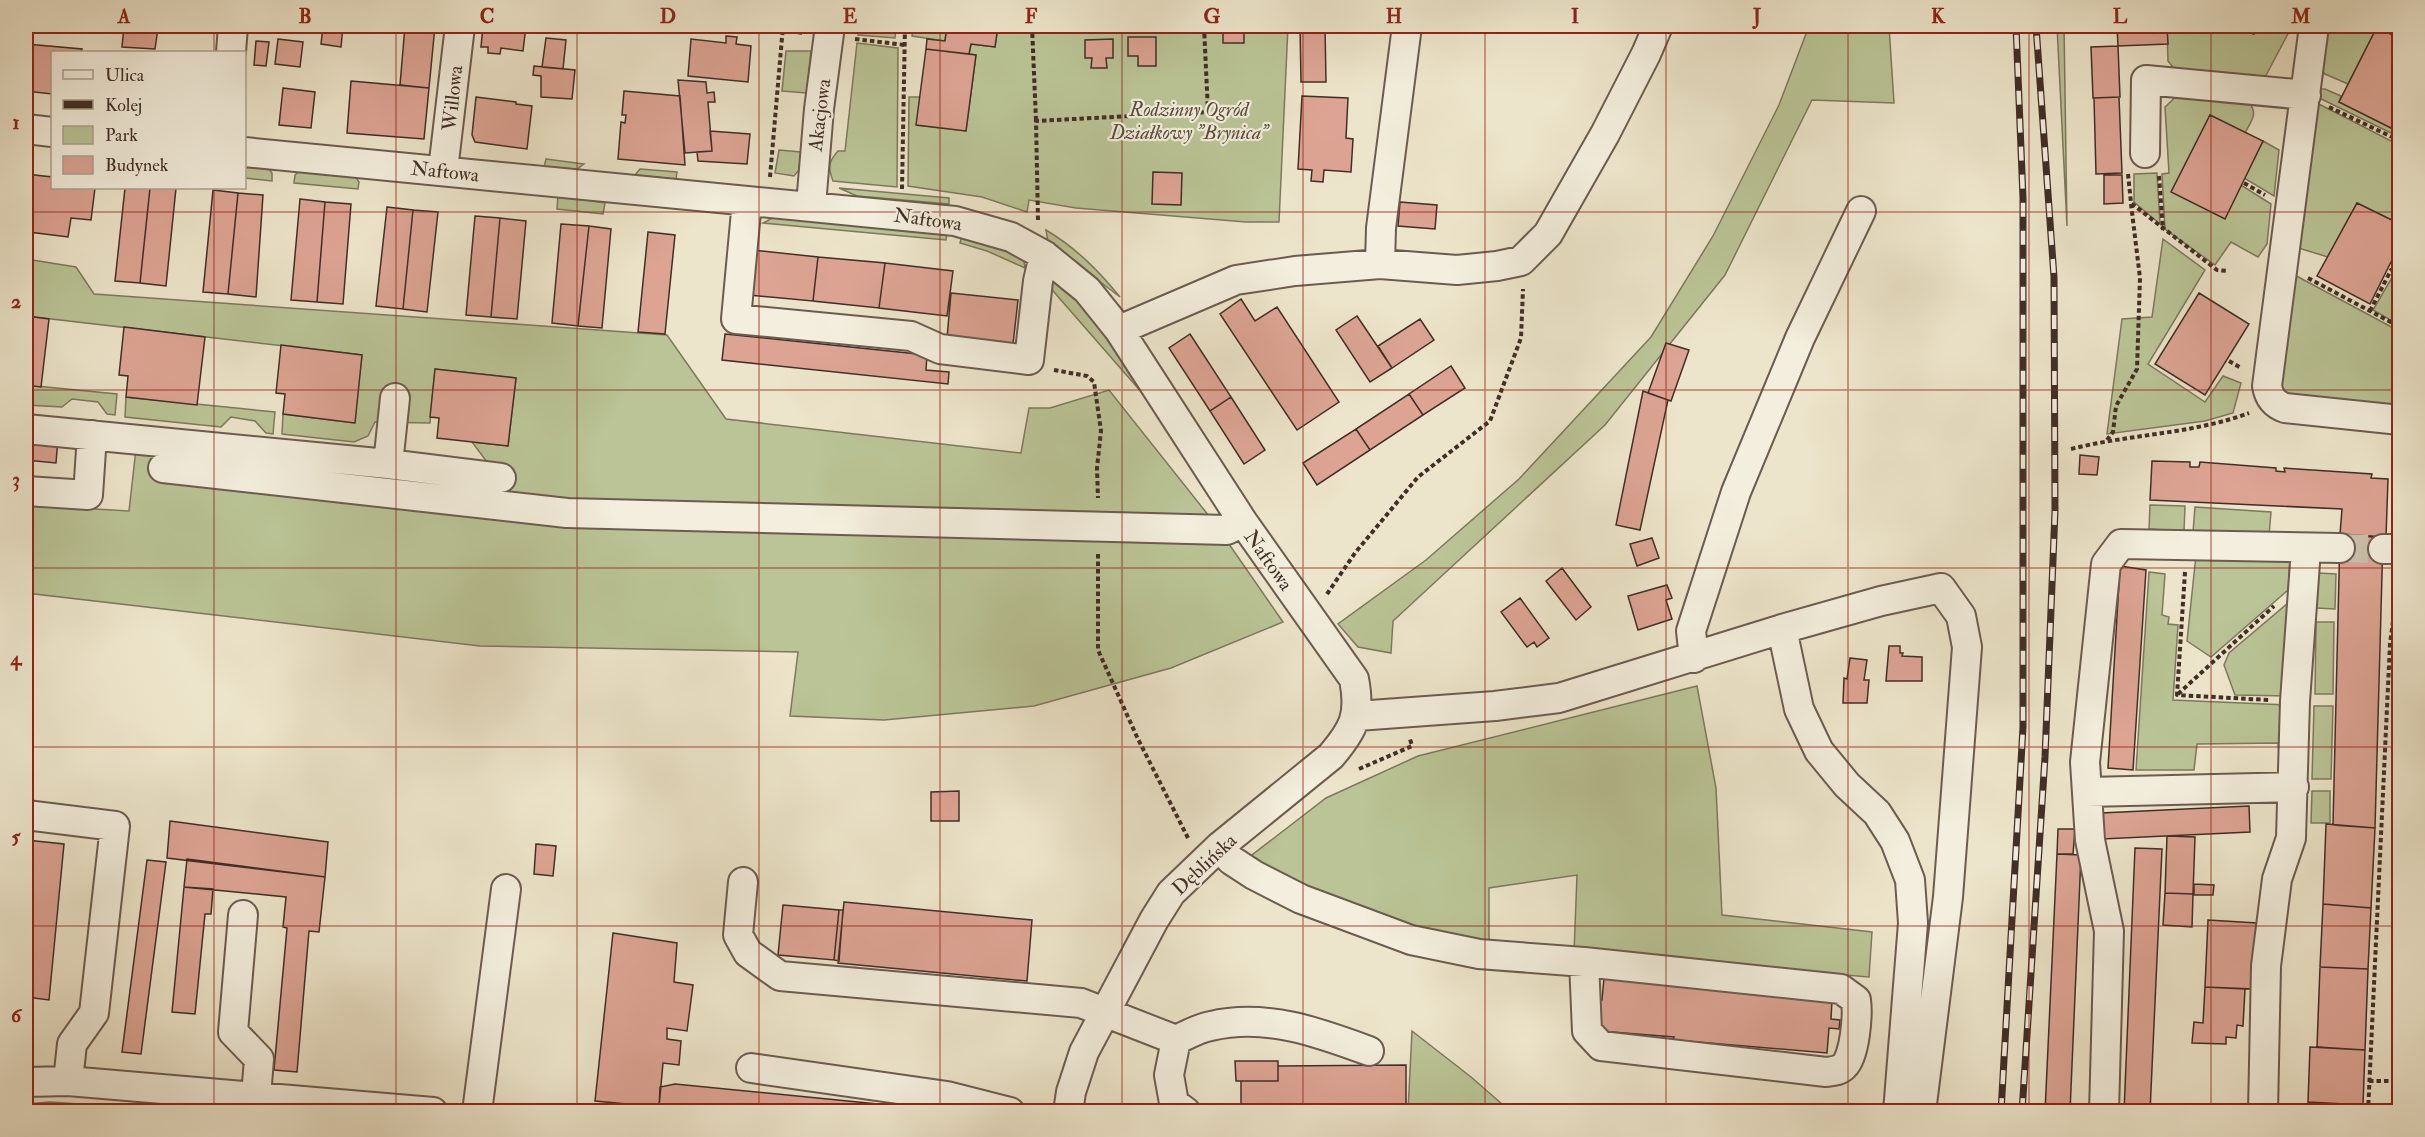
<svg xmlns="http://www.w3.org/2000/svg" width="2425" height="1137" viewBox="0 0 2425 1137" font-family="'IM FELL Double Pica',serif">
	<rect width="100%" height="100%" fill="#ede5cb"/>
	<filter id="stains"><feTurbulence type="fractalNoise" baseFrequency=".00333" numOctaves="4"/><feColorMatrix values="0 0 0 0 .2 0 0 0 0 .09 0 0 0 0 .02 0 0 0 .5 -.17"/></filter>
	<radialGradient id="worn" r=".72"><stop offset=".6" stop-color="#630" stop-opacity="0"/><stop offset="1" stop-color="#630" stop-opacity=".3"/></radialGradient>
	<!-- green -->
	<path fill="#bac496" stroke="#7e795e" stroke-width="1.5" d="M859 26H896L895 38 858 35Z
		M913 26H947L945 41 912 36Z
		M998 26H1288L1279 222H1246L1076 208 1029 200 1027 212 982 197 908 186 909 97H920L917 125 966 131 976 55 969 54 971 44 995 47Z
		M1809 26H1889L1894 103 1812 100 1725 275 1605 425 1393 621 1391 653 1358 647 1338 624 1426 560 1519 479 1651 337 1713 236 1779 105Z
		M2057 26H2064L2067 226Z
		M2167 26H2236L2253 34 2258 26H2292L2262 83 2176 71 2168 61Z
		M2320 26 2377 27 2348 84 2325 74 2320 69Z
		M857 43 898 48 897 187 833 181C828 168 828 162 838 151H845Z
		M786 51H811L807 93 782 91Z
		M2184 89 2249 102C2258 114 2252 120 2245 133L2210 115 2172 192 2225 218 2241 185 2271 204 2267 244 2258 257 2231 242 2215 265 2165 229 2162 174 2169 173 2165 107Z
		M2316 89H2325L2341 96 2339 102 2393 129 2391 133 2311 94Z
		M2311 100 2393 142 2399 130V224L2357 203 2328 257 2295 247Z
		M2263 141 2279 150 2274 196 2244 178Z
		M779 150 801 152 799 170 794 176 775 173Z
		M546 159 584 164 577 169 544 167Z
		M244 166 268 168 272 173V181L245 178Z
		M640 169 677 172 676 179 635 175Z
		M300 171 355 176 359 182 358 189 294 183 295 175Z
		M2157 173V174L2160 224 2134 202V174Z
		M839 188 949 198V204L857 196Z
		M558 195 605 203 603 214 557 209Z
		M776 216 947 233 946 240 763 223Z
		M1046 230C1076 248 1098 270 1120 297L1048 242Z
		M962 235 983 240 1020 256 1024 261 1025 268 987 251 960 243Z
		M2163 239 2205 270 2148 364 2205 402 2223 376 2241 383 2233 413 2205 421 2107 434 2122 319 2152 317Z
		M26 259 76 267 94 294 667 335 726 419 1021 453 1029 408H1050L1109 390 1213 521 1283 622 1171 668 1034 706 884 720 790 716 798 652 480 646 26 593V505L129 511 136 449 490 466 472 442 508 446 516 378 435 369 430 423 375 422 368 436 354 442 282 434 283 414 354 423 362 355 26 316Z
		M2289 272 2399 331V413L2299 405 2274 385Z
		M2394 274 2399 276V325L2373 310Z
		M1053 279C1092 309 1116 354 1143 394L1047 284Z
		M26 385 117 394 115 415 107 414 98 402 72 399 62 407 26 405Z
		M126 397 275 412 273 434 266 433 255 421 231 417 221 427 125 417Z
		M2150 505 2185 506 2184 531 2149 529Z
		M2195 507 2271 512 2269 536 2193 532Z
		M2196 555 2290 560 2288 590 2211 657 2187 641Z
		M2149 572 2165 574 2162 615 2169 617 2168 624 2178 625 2173 700 2289 705 2280 765 2278 743 2197 744 2194 770H2136Z
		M2318 573 2336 574 2335 609 2317 608Z
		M2288 603 2289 696 2235 695 2224 665 2229 653Z
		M2316 622H2334L2333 694H2315Z
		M1697 686 1716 788 1722 915 1872 932 1869 977 1574 953 1577 875 1489 888V943L1387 924 1274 875 1248 858 1326 798 1418 756Z
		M2314 706H2333L2331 779H2312Z
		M2312 791H2330V823H2311Z
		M1412 1031 1471 1077 1510 1111H1408Z
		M50 1102 138 1108 189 1103 138 1112 62 1107 26 1108V1104Z"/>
	<!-- building -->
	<path fill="#dda494" stroke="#412e27" stroke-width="1.5" d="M124 26 158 28 155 49 122 47Z
		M323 26H343L341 47 321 44Z
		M405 26H435L429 88 400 85Z
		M483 26H526L523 51 501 48 500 54 488 53V47H481Z
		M947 26H998L995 47 971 44 969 54 926 49 927 39 945 41Z
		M1223 26H1244V43H1223Z
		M1300 26H1325L1326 82H1301Z
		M2117 26H2167L2168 44 2118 46Z
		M2236 26H2258L2254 34Z
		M2377 27 2400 39V116L2393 129 2339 102Z
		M726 36 737 37 736 44 751 46 748 82 688 76 691 39 726 43Z
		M1128 37H1156V66H1138V56H1128Z
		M546 38 566 40 563 69 542 67Z
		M278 39 303 42 300 67 275 64Z
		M1113 39V58H1106L1107 68H1091L1092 58H1085V40Z
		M256 41 269 42 266 66 254 65Z
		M26 44 82 49 81 52H52V94L26 91Z
		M2118 46 2120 97 2093 98 2091 47Z
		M926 49 976 55 966 131 916 125Z
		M534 66 575 70 572 99 541 97V76L533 75Z
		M678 80 706 82 707 93 714 92 715 102H708L712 151 685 153Z
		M351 81 429 88 424 139 347 133Z
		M283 88 315 92 311 128 279 125Z
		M624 91 680 96 685 165 618 159 621 122 625 123 626 115H622Z
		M1302 96 1348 98 1346 138 1353 139 1351 172 1324 170 1323 182 1311 181 1312 170 1298 169Z
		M476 97 516 102V104L532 106 527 149 475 142 472 135Z
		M2119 97 2122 173 2096 174 2094 98Z
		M2210 115 2263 141 2225 219 2171 192Z
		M710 131 750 134 747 164 698 161 697 152 712 151Z
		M1153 172 1182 173 1181 205 1152 204Z
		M26 174 52 177V188H95L91 220 71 218 68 237 29 232 30 227 26 226Z
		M2104 175H2122L2123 203 2104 204Z
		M125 188H150L140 283 115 281Z
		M150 188H176L166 286 140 283Z
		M213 190 238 193 228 294 203 292Z
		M238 193 263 195 256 297 228 294Z
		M300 199 325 202 317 302 291 300Z
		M325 202 351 204 343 304 317 302Z
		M1400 202 1437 205 1435 229 1398 226Z
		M2357 203 2400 224V244L2370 304 2317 276Z
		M387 207 413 210 403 309 376 306Z
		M413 210 438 212 427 312 403 309Z
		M475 216 500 218 491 317 466 315Z
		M500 218 526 221 517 319 491 317Z
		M561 224 589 226 578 326 552 323Z
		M589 226 611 229 602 328 578 326Z
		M648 232 675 235 665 334 638 332Z
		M753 250 818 257 813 301 749 295Z
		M818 257 885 263 879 308 813 301Z
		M885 263 953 271 947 316 879 308Z
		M951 293 1018 300 1013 344 947 338Z
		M2199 293 2249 324 2205 395 2155 364Z
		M1241 299 1255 321 1277 307 1339 402 1297 430 1220 314Z
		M26 316 49 319 41 387 26 385Z
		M1357 316 1392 368 1370 382 1336 330Z
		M1420 319 1434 340 1392 368 1378 346Z
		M124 327 205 337 197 405 126 397 128 376 119 375Z
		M725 334 927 355 926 370 949 372 948 384 722 360Z
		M1190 334 1231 397 1210 411 1169 348Z
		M1666 343 1689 350 1671 401 1648 393Z
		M281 345 362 355 355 423 283 414 285 394 276 393Z
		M1451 366 1465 388 1423 415 1409 394Z
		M435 369 516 378 508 446 437 438 439 418 430 417Z
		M1643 391 1668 400 1640 530 1616 525Z
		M1409 394 1423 415 1370 450 1356 429Z
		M1231 397 1265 450 1244 464 1210 411Z
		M1356 429 1370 450 1317 485 1303 463Z
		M26 436 58 438 56 463 26 460Z
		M2080 455 2099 457 2097 475 2079 474Z
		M2152 461 2190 462V467H2199L2200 462 2276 468V471L2285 472 2284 468 2372 474 2371 478 2388 479 2386 537 2340 534 2342 509 2150 500Z
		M2340 534 2383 538 2375 828 2333 825Z
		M1652 538 1659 558 1637 566 1630 544Z
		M2120 566 2146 570 2133 770 2108 768Z
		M1562 568 1591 607 1576 620 1546 581Z
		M1667 585 1672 598 1666 600 1672 619 1638 630 1628 596Z
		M1520 598 1549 638 1537 647 1534 642 1527 647 1501 612Z
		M1889 646H1900V653H1903L1902 656 1922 657V681H1886Z
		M1850 658 1867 660 1864 680H1869L1867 703H1843L1844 678 1847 679Z
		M959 791V821H931V792Z
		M2249 806 2250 832 2102 839 2101 813Z
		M170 821 328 842 325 877 167 858Z
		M2326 824 2375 828 2371 908 2323 904Z
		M2058 829H2075L2073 854H2057Z
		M2167 836 2195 837 2193 894 2165 893Z
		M26 840 64 844 49 1000 26 997Z
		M536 844 556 846 553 876 534 874Z
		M2135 848 2162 849 2150 1112H2124Z
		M2057 854 2081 855 2070 1112H2045Z
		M187 859 325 877 319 932 309 931 297 1072 274 1070 287 928 283 927 286 897 184 887Z
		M147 860 166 862 141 1054 122 1052Z
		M2194 884 2214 885 2213 895H2194Z
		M184 887 213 889 211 914H205L195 1014 172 1012Z
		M2165 893 2193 894 2192 927 2163 925Z
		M844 902 1032 920 1027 981 838 963Z
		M2323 904 2371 908 2368 969 2320 967Z
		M783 905 839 910 834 960 778 955Z
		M839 910H843L839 961 834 960Z
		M2208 920 2257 923 2254 989 2205 987Z
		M613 933 677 943 674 982 693 985 687 1031 667 1028V1039L681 1041 679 1065 663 1063 659 1107 595 1101Z
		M2320 967 2368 969 2365 1050 2317 1047Z
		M1604 978 1832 1000 1831 1019 1840 1020 1839 1029 1829 1028 1827 1053 1673 1040 1674 1037 1599 1031 1601 1010 1594 1009 1595 999 1602 1000Z
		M2205 987 2245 989 2243 1026 2237 1025 2236 1038 2226 1037V1044L2192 1043 2194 1022 2203 1023Z
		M2310 1047 2365 1050 2363 1105 2308 1102Z
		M1235 1061H1278V1081H1236Z
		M1406 1065V1112H1241V1081H1278V1066Z
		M675 1084 959 1112H708L659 1107 660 1087Z
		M2308 1102 2363 1105V1112H2307Z
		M2157 1105 2178 1106V1112H2156Z
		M2199 1106 2239 1108V1112H2198Z"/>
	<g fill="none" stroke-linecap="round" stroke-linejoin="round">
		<!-- minor-tunnel -->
		<path stroke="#cbc0aa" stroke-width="28" stroke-dasharray="28 14" stroke-linecap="butt" d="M2340 548 2383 549"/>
		<!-- minor casing -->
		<g stroke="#6c5c50" stroke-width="32">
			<path id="minor" d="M2314 26 2267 386C2269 398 2274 404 2285 408L2400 420
				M231 52 233 26
				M26 129 52 132
				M244 152 955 221 1011 237 1044 255 1087 290 1119 330 1243 522 1354 679C1361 715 1354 729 1331 756L1219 847 1171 893 1154 920 1084 1052 1071 1092 1068 1112
				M2145 153 2146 80 2306 95
				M443 170 460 26
				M747 201 736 319 911 336 940 349 1029 360 1038 281 1044 255
				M811 205 819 109 830 26
				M1380 264 1381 228 1407 26
				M1119 330 1236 280 1295 271 1380 264 1457 270 1497 266 1521 261 1548 234 1605 134 1646 54 1658 26
				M26 429 388 464 501 478
				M388 464 395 398
				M163 468 567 513 1227 530 1243 522
				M26 491 88 495 92 435
				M2383 549H2400
				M1782 629 1799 709 1819 751 1847 785 1877 813 1895 841 1910 880 1913 923 1898 1112
				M1694 658 1691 631 1736 492 1800 338 1861 211
				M1357 716 1495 706 1559 698 1782 629 1881 601 1941 588 1961 616 1967 647 1948 897 1921 1112
				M2087 792 2294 787
				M26 815 115 826 94 1013 72 1044 68 1081
				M1219 847 1231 860 1254 875 1301 899 1411 940 1479 954 1584 962 1841 989 1856 1000C1858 1015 1855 1056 1844 1066 1839 1071 1833 1071 1826 1072L1601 1046 1587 1031 1584 962
				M743 882 738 935 748 953 780 976 1081 1003 1176 1040C1187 1035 1199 1028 1211 1026 1265 1013 1318 1032 1369 1051
				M243 915 233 1032 259 1059 256 1096
				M1176 1040 1169 1075 1174 1103 1186 1112
				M751 1068 947 1096 1010 1112
				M26 1082 68 1081 433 1112
				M477 1112 506 889
				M2104 1112 2109 931 2090 840 2085 762 2106 564 2121 544 2340 548
				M2263 1112 2266 966 2277 879 2291 838 2295 701 2306 549"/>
		</g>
		<!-- path -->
		<path stroke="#412e27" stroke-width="4" stroke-dasharray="4.5 3" stroke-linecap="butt" d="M1032 26 1036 121
			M2385 26 2400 32
			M783 30 803 33
			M855 39 905 45
			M2329 107 2392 137 2400 122
			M2128 174 2131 203 2217 270 2228 271
			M2159 176 2163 230
			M770 177 783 26
			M2244 183 2265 195
			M902 189 905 26
			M1038 220 1036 121 1208 112 1204 26
			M2308 278 2400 327
			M2370 311 2391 270 2400 273
			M2229 361 2241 368
			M1054 370 1087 376 1094 382 1101 431 1097 468 1098 498
			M2107 440 2113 432 2116 406 2137 369 2140 278 2131 204
			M2071 449C2130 434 2193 434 2249 413
			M1098 554V650L1137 737 1188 838
			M2185 572 2177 695 2269 700
			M1327 594 1355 553 1418 477 1490 421 1521 338 1523 289
			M2178 694 2274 606
			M1359 769 1412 746 1410 739
			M2369 1081H2400
			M2368 1112 2390 644 2399 576"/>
		<!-- minor -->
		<use href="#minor" stroke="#f3eedd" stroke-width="28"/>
		<!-- tram -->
		<path stroke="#412e27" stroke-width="1.5" d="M2399 1112 2400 1085"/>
		<!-- rail casing -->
		<g stroke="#412e27" stroke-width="7">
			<path id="rail" d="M2001 1112 2023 727V198L2016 26
				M2022 1112 2045 757 2055 511 2054 277 2036 26"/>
		</g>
		<!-- rail -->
		<use href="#rail" stroke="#f3eedd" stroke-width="4.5" stroke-dasharray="14" stroke-linecap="butt"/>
	</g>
	<!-- grid -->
	<path fill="none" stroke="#8f2418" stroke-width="1.5" stroke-opacity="0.55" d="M214 26V52M396 26V1112M577 26V1112M759 26V1112M940 26V1112M1122 26V1112M1303 26V1112M1485 26V1112M1666 26V1112M1848 26V1112M2029 26V1112M2211 26V1112M214 188V1112M26 212H2400M26 390H2400M26 568H2400M26 747H2400M26 926H2400"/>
	<g text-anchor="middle" stroke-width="4.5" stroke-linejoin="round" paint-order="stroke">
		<!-- street labels -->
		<g font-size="20" fill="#412e27" stroke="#f3eedd">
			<text transform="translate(452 98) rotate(-84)" y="7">Willowa</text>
			<text transform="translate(819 115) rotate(-83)" y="7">Akacjowa</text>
			<text transform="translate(445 171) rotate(6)" y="7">Naftowa</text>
			<text transform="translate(928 219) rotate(8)" y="7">Naftowa</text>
			<text transform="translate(1269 560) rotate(55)" y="7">Naftowa</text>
			<text transform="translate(1204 864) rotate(-43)" y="7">Dęblińska</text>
		</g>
		<!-- park labels -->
		<g font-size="20" font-style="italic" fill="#594c3d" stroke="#f3eedd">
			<text x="1189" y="116">Rodzinny Ogród<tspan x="1189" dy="23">Działkowy "Brynica"</tspan></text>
		</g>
	</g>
	<!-- margin -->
	<rect width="2425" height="1137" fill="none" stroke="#ede5cb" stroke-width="66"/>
	<!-- legend -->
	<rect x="51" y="51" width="195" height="138" fill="#f3eedd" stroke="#aca194" stroke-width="1.5"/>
	<rect x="63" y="70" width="30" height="9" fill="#f3eedd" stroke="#aca194" stroke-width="1.5"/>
	<text x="105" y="81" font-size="18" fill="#412e27">Ulica</text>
	<rect x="63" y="100" width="30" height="9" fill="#412e27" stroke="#aca194" stroke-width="1.5"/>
	<text x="105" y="111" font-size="18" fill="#412e27">Kolej</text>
	<rect x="63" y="126" width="30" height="18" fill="#bac496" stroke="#aca194" stroke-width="1.5"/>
	<text x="105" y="141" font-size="18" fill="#412e27">Park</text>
	<rect x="63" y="156" width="30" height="18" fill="#dda494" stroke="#aca194" stroke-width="1.5"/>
	<text x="105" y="171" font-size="18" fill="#412e27">Budynek</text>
	<rect x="33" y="33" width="2359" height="1071" fill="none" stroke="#8f2418" stroke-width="2"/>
	<g font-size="20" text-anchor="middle" font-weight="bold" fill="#8f2418">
		<text x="124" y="23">A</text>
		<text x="305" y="23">B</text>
		<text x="487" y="23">C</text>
		<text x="668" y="23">D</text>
		<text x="850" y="23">E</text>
		<text x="1031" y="23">F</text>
		<text x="1212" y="23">G</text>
		<text x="1394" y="23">H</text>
		<text x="1575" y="23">I</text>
		<text x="1757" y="23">J</text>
		<text x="1938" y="23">K</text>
		<text x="2120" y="23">L</text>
		<text x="2301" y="23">M</text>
		<text x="16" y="129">1</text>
		<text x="16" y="308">2</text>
		<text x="16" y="486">3</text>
		<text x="16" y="665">4</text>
		<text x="16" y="843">5</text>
		<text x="16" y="1022">6</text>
	</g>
	<rect width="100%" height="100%" filter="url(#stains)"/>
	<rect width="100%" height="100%" fill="url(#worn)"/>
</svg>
